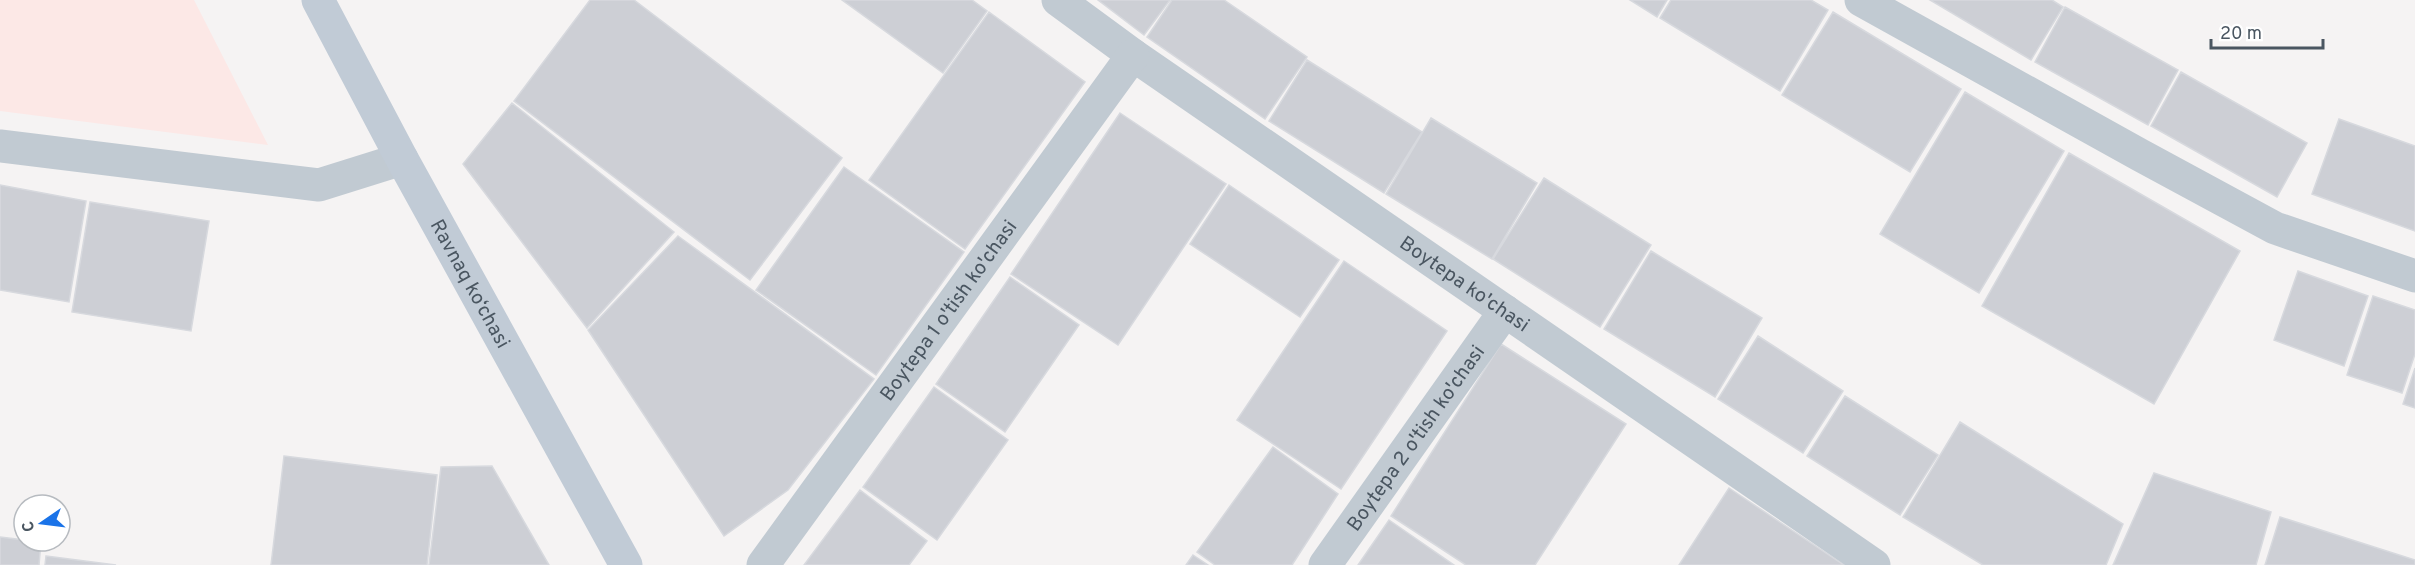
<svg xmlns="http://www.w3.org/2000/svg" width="2415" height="565" viewBox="0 0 2415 565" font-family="Overpass,sans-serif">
	<rect width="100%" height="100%" fill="#f5f3f3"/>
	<!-- medical -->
	<path fill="#fce8e6" d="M0 0H194L268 145 0 111Z"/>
	<!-- building -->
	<path fill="#cdcfd5" stroke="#d7d9de" stroke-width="1.5" d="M590 0H634L842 158 750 280 514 101Z
		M842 0H972L987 11 943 73Z
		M1098 0H1170L1144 35Z
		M1172 0H1224L1307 57 1265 119 1147 37Z
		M1630 0H1667L1657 17Z
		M1671 0H1811L1828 10 1780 91 1660 18Z
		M1930 0H2052L2063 7 2031 60Z
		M2065 7 2178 70 2148 125 2035 62Z
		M989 12 1085 82 965 249 869 180Z
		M1833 12 1961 89 1910 172 1782 95Z
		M1307 60 1422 132 1384 193 1269 121Z
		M2181 72 2307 143 2277 197 2151 126Z
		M1965 92 2064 151 1979 293 1880 234Z
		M512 103 674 232 587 328 463 164Z
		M1120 113 1226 184 1118 345 1011 274Z
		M1431 118 1537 183 1492 259 1386 194Z
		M2339 119 2415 146V231L2312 194Z
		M2069 153 2240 251 2154 404 1982 306Z
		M844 167 964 252 876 375 756 290Z
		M1544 178 1651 245 1600 327 1493 259Z
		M0 185 86 201 69 302 0 290Z
		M1229 185 1339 260 1300 317 1190 244Z
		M90 202 209 221 191 331 72 312Z
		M678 236 874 379 788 490 724 536 588 330Z
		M1651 251 1762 318 1715 397 1604 329Z
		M1344 261 1447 331 1341 489 1237 420Z
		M2298 271 2368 296 2344 366 2274 340Z
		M1010 277 1079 325 1005 432 936 384Z
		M2373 296 2415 310V354L2402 393 2347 375Z
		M1758 336 1843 391 1803 453 1718 399Z
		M1501 344 1626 424 1535 565H1466L1391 516Z
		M2415 368V408L2403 404Z
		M934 387 1008 440 937 540 863 487Z
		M1845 396 1938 455 1900 515 1807 456Z
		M1960 422 2123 524 2106 565H1983L1903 517Z
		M1273 447 1338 494 1292 565H1215L1197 552Z
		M284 456 437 475 427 565H271Z
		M492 466 549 565H429L441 467Z
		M2154 473 2271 512 2256 565H2113Z
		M1729 488 1844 565H1679Z
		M860 490 927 541 909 565H804Z
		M2280 517 2415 560V565H2265Z
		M1389 520 1454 565H1358Z
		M0 537 41 542 39 565H0Z
		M1193 555 1208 565H1186Z
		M46 556 116 565H45Z"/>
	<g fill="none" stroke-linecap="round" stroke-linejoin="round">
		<!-- street -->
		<g stroke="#c1cad2" stroke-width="33">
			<path id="s1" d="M1058 0 1133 55 1874 565"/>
			<path d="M1861 0 2140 155 2275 228 2415 276"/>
			<path d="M0 146 319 185 402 159"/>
			<path id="s2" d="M763 565 1133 55"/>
			<path id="s3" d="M1325 565 1505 311"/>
		</g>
		<!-- secondary -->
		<path stroke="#c1cbd6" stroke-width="33" id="s4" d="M318 0 402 159 626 565"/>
	</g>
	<g text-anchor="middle" stroke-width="6" stroke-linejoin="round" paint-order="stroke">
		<!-- street labels -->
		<g font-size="20" fill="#4a5661" stroke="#fff">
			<text dy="7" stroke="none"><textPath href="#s4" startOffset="322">Ravnaq ko‘chasi</textPath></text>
			<text dy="7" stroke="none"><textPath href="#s1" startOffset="496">Boytepa ko'chasi</textPath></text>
			<text dy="7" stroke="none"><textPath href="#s2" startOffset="315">Boytepa 1 o'tish ko'chasi</textPath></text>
			<text dy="7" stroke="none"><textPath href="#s3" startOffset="156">Boytepa 2 o'tish ko'chasi</textPath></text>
		</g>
	</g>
	<!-- north arrow -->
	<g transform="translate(42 523) rotate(256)"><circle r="28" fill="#ffffff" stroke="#b7bbc0" stroke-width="1.5"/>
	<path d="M0-4.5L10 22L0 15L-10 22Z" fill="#1a73e8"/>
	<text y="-9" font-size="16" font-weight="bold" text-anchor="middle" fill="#4a5661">С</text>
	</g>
	<!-- scale -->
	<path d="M2211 39v9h112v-9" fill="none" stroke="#4a5661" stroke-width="3"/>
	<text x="2220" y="39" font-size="18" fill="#4a5661" stroke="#ffffff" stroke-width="4.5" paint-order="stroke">20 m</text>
</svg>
